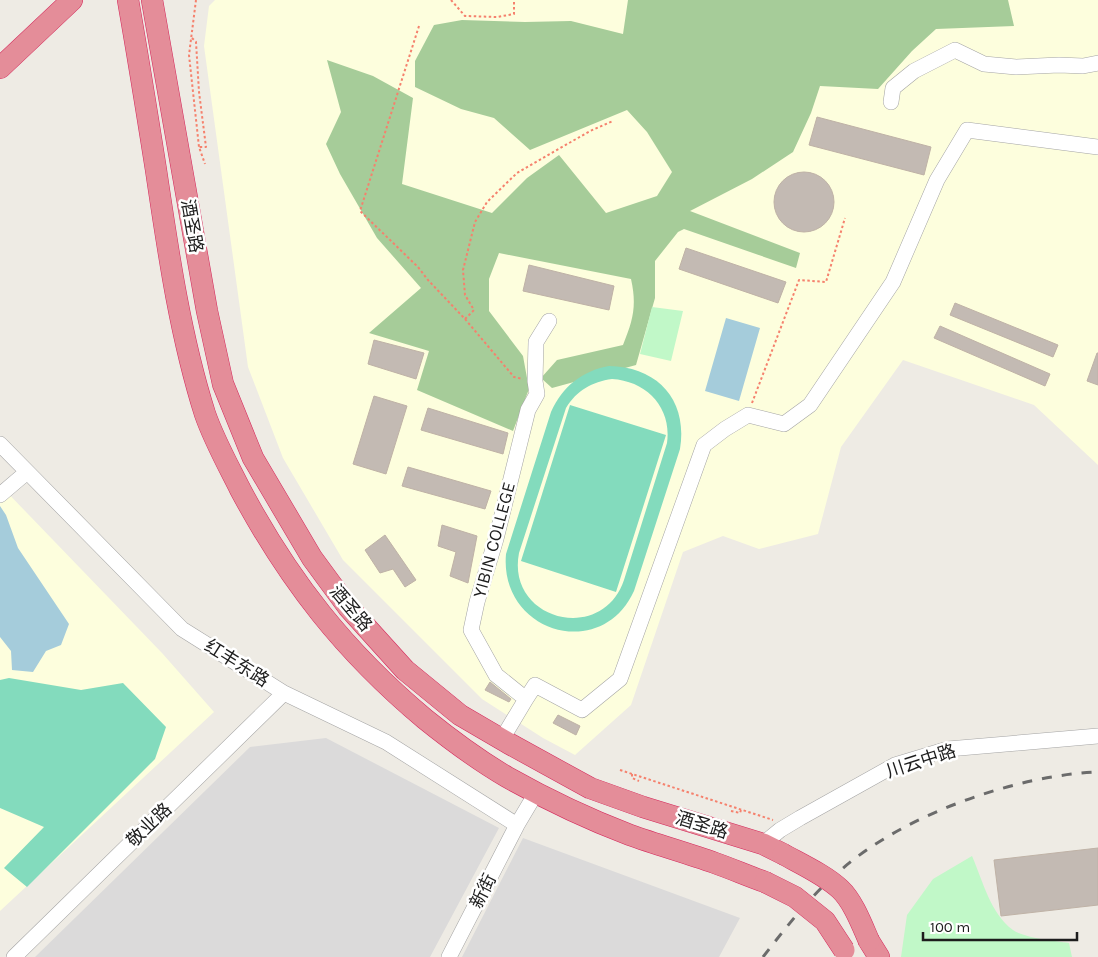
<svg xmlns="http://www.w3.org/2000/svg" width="1098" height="957" viewBox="0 0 1098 957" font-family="Karla,'Noto Sans SC',sans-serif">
	<rect width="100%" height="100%" fill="#eeebe4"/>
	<!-- residential -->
	<path fill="#dbdada" d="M326 738 499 828 430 957H35L250 747Z
		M523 838 740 918 719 957H462Z"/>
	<!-- education -->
	<path fill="#fdfedd" d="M215 0H1098V465L1034 405 903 360 841 447 818 534 759 549 723 536 683 552 631 705 575 755 543 738 482 699 343 560 283 458 248 367 204 46 209 6Z
		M0 485 162 653 214 712 0 911Z"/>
	<!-- forest -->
	<path fill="#a6cc99" d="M628 0H1008L1014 26 936 29 912 51 878 89 820 86 811 113 793 152 752 179 690 211 800 253 796 268 684 229 678 232 655 261V298L636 365 552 388 541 378 557 360 623 345C633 320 637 306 631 279L499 253 489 279V311L523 356 529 389 513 431 417 390 429 351 369 333 421 288 377 238 340 174 326 144 341 112 327 60 373 76 413 98 402 184 492 213 527 178 559 155 606 213 657 196 672 172 647 132 627 110 530 150 494 118 461 109 415 87V61L434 25 462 20 525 22 571 21 623 34Z"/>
	<!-- park -->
	<path fill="#c1f8c8" d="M652 307 683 311 671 361 640 354Z
		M972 856C983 881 990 913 1013 930 1024 938 1054 941 1069 943L1072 957H901L907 915 933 879Z"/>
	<!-- pitch -->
	<path fill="#83dbbd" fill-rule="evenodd" d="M609 366C658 367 688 400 680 449L634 591C601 663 499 632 506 554L551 412C563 386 582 371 609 366ZM612 379C647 381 672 408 667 443L624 580C602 645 506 620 519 553L566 408C577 390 592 382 612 379Z
		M570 405 666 435 616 592 521 561Z
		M9 678 81 690 123 683 166 727 155 759 27 887 4 868 44 827 0 808V680Z"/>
	<!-- water -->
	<path fill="#a5ccdb" d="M726 318 760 328 739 401 705 391Z
		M0 506 6 515 18 548 69 624 61 645 46 651 33 672 12 670 11 651 0 637Z"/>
	<!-- building -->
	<path fill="#c3bab3" stroke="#bfb2a6" d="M817 117 931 147 924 175 809 145Z
		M774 202a30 30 0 1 1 60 0a30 30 0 1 1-60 0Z
		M686 248 786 282 778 303 679 269Z
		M529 265 614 286 609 310 523 291Z
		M955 303 1058 345 1053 357 950 315Z
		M940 326 1050 374 1045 386 934 338Z
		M374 340 424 353 416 379 368 364Z
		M1097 353H1098V385L1087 381Z
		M374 396 407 406 386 474 353 464Z
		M428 408 508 433 503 454 421 430Z
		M408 467 491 491 485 509 402 486Z
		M442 525 477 536 468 583 450 576 456 552 438 546Z
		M385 535 416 580 405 587 393 569 380 573 365 550Z
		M490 682 511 699 509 702 485 690Z
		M558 715 580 726 576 735 553 723Z
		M1098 848V905L1001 916 994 860Z"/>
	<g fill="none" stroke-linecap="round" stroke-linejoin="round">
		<!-- minor casing -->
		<g stroke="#a4a4a4" stroke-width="16">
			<path id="minor" d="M891 102 893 88 914 71 955 50 984 64 1016 67 1059 65 1083 66 1098 63
				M0 444 182 629 284 693 386 742 517 825
				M0 495 27 472
				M526 699 535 685 582 710 620 679 704 445 725 429 748 415 784 424 810 405 893 282 937 180 967 130 1098 147
				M502 739 526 699 496 675 471 630 477 602 496 539 528 410 537 394 535 381 536 342 549 321
				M763 844 780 830 800 818 895 765 948 749 1098 736
				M14 957 284 693
				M449 957 517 825 536 793"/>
		</g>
		<!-- highway casing -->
		<g stroke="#d4295c" stroke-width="22">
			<path id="highway" d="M128 0C138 57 147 113 156 170 168 251 180 335 205 414 214 440 228 465 240 489 289 581 345 652 425 719 451 740 478 760 507 777 546 799 588 819 630 835 658 845 687 853 715 863 732 869 748 876 765 882
				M152 0 207 311 223 384 253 458 312 558 348 607 405 670 460 715 508 743 590 788 643 807 763 844 783 854
				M0 68 72 0
				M869 941 879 957"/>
		</g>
		<!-- path -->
		<path stroke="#f5816d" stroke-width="2" stroke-dasharray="2.5 2.5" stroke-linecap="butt" d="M196 0 189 55 199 147 205 164
			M451 0 465 16 497 17 514 14V0
			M419 26 360 211 418 267 428 280 465 319 514 377 523 379
			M192 38 196 42 199 92 206 147H199
			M465 319 474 310 465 295 463 270 475 222 487 202 517 173 590 131 613 121
			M752 403 799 280 826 282 845 218
			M620 770 773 820
			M632 774V778L639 781
			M731 811 740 813 741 810"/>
		<!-- minor -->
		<use href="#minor" stroke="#fff" stroke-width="15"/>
		<!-- highway -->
		<use href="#highway" stroke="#e48d99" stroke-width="21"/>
		<!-- rail -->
		<path stroke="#6b6b6b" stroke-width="3" stroke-dasharray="10 10" stroke-linecap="butt" d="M763 957C787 926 812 894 842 869 904 815 1016 775 1098 772"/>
		<!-- highway-bridge casing -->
		<g stroke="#d4295c" stroke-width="22" stroke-linecap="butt">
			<path id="highway-bridge" d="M783 854C801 864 825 875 840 889 853 901 862 925 869 941
				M765 882 795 897 825 921 844 950"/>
		</g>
		<!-- highway-bridge -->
		<use href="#highway-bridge" stroke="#e48d99" stroke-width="21"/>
	</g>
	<g text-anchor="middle" stroke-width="5" stroke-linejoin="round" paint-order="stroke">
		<!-- street labels -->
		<g font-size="18" fill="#1d1d1d" stroke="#fff">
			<text transform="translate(192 226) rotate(80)" y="6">酒圣路</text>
			<text transform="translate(494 540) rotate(-75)" y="6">YIBIN COLLEGE</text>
			<text transform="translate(351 608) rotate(50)" y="6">酒圣路</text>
			<text transform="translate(237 663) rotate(32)" y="6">红丰东路</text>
			<text transform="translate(921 761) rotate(-18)" y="6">川云中路</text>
			<text transform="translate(149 825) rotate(-44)" y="6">敬业路</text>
			<text transform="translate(702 825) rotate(17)" y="6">酒圣路</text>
			<text transform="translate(483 891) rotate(-63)" y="6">新街</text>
		</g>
	</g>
	<!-- scale -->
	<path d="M923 932v8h154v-8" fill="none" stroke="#1d1d1d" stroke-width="2.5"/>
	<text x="930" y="932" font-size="15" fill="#1d1d1d" stroke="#ffffff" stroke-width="4" paint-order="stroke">100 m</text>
</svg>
